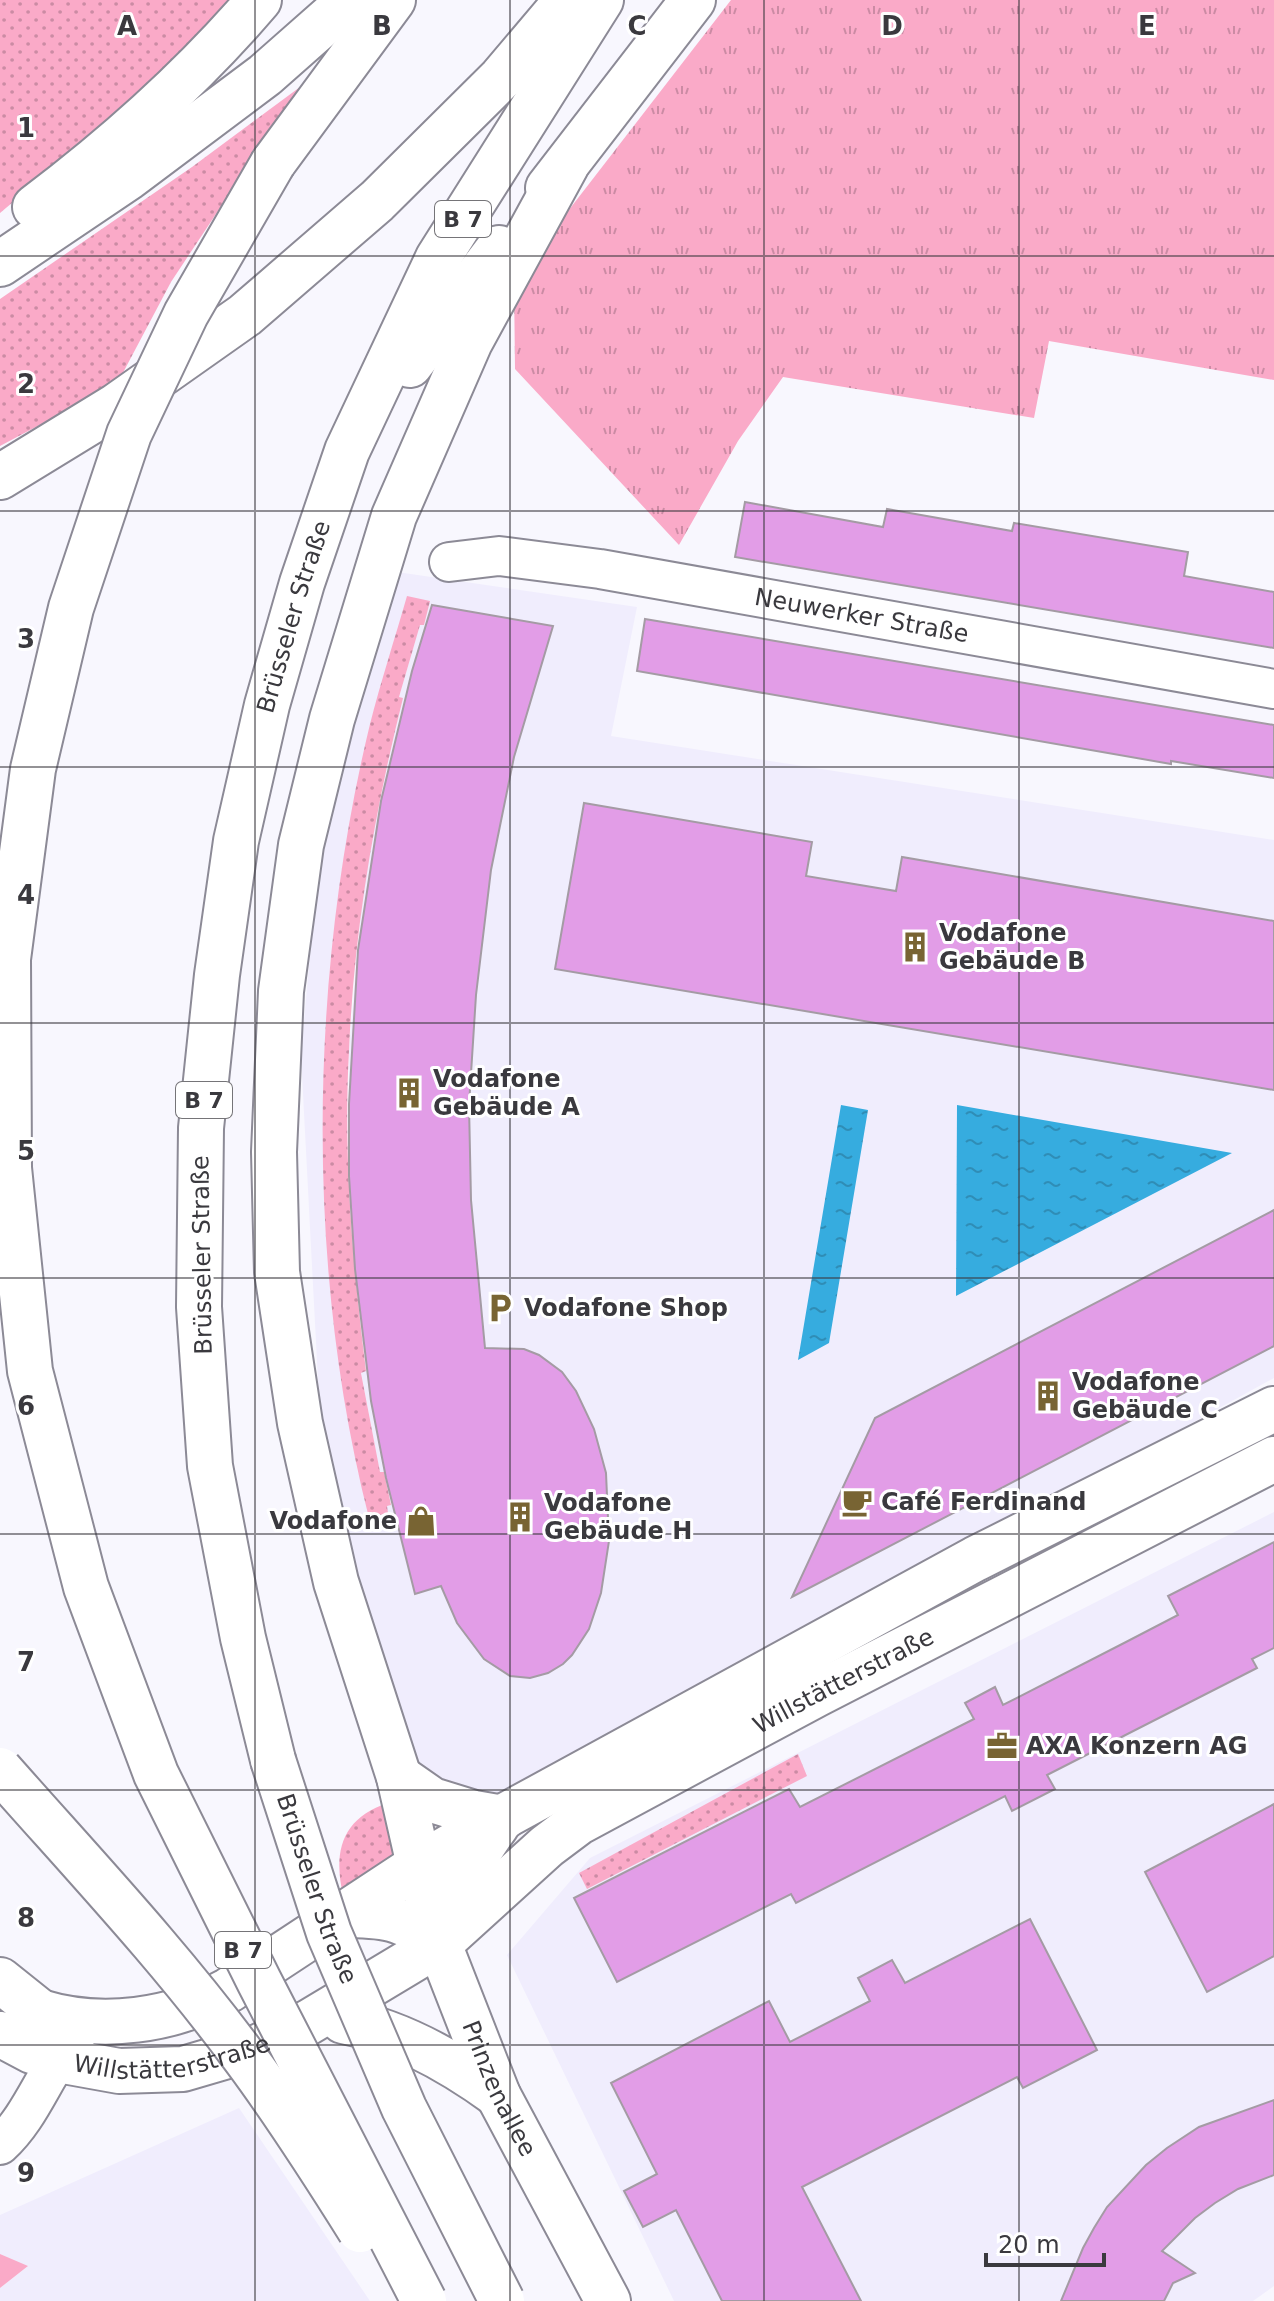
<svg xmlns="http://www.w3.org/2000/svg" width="1274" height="2301" viewBox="0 0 1274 2301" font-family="'DejaVu Sans',sans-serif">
	<defs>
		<pattern id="grass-dots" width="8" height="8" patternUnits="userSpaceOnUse" patternTransform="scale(2)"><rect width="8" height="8" fill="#faaac8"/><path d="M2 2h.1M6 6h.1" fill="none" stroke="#cb8ba4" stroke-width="1.8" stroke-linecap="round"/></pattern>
		<pattern id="park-tufts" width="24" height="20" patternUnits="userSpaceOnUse" patternTransform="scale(2)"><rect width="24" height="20" fill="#faaac8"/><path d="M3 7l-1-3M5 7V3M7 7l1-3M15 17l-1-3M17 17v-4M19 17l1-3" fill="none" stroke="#cb8ba4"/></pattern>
		<pattern id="water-ripples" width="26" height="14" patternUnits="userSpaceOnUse" patternTransform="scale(2)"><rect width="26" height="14" fill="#36acdf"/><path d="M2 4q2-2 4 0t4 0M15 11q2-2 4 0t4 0" fill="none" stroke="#2f8db6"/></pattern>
	</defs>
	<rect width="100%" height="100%" fill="#f8f7fe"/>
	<!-- built -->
	<path fill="#f0edfd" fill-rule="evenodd" d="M397 572 637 607 611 736 1274 840V1378L490 1808H423L355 1593 320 1419 301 1055 317 877 346 730ZM408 596 423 625 420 624 399 697 402 698 375 823 362 898 349 1051V1193L355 1285 366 1371 361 1372 380 1473 383 1472 391 1505 386 1506 358 1473 349 1424 331 1284 325 1190 324 1102 330 965 353 809 370 724Z
		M1274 1512V2286L1253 2301H674L507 1955 590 1858Z
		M239 2108 370 2301H0V2288L27 2267 0 2254V2215Z"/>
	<!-- grass -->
	<path fill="url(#grass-dots)" d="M0 0H234L138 97 0 213Z
		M300 87 171 282 117 384 0 446V299L192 167Z
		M407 596 430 601 424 625H420L399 697 403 698C374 814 354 931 349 1051 343 1158 353 1265 366 1371L361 1373 380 1472H384L391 1505 387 1506 388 1513 369 1518C305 1268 309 975 370 724 381 681 395 638 407 596Z
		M798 1754 807 1776 587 1889 579 1873Z
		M388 1803 400 1851 343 1895C333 1851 342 1818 388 1803Z"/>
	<!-- park -->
	<path fill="url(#park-tufts)" d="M731 0H1274V380L1049 341 1034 418 783 377 738 441 679 545 515 369 514 281Z
		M0 2254 28 2266 0 2288Z"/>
	<!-- water -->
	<path fill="url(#water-ripples)" d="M841 1105 868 1110 829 1343 798 1360Z
		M957 1105 1232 1153 956 1296Z"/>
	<!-- building -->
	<path fill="#e29de7" stroke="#a49ba4" stroke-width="2" d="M745 502 883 527 887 509 1012 531 1014 523 1188 552 1184 576 1274 592V648L735 557Z
		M432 605 553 626 514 757 491 870 476 995 469 1105 471 1200 485 1348 524 1349 539 1355 562 1372 576 1391 594 1429 606 1473 609 1541 601 1593 589 1629 572 1655 563 1664 548 1673 530 1678 510 1676 484 1659 457 1623 441 1586 415 1594 386 1478 371 1401 355 1269 349 1176V1104L358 950 381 801 412 671Z
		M645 619 1274 725V778L1171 761V764L637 671Z
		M584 803 812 842 806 876 896 891 902 857 1274 921V1090L555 969Z
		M1274 1210V1346L792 1597 875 1418Z
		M1274 1542V1648L1252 1659 1257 1668 1047 1775 1055 1789 1012 1811 1005 1796 796 1903 791 1894 617 1982 574 1898 789 1789 800 1807 974 1719 965 1703 995 1687 1003 1705 1126 1642 1178 1615 1168 1596Z
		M1274 1804V1956L1207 1992 1145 1872Z
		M1030 1919 1097 2050 1023 2088 1017 2077 802 2187 861 2301H722L676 2210 643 2227 624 2191 657 2174 611 2083 769 2001 790 2042 870 2001 858 1978 892 1960 905 1983Z
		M1274 2100V2175L1238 2189 1215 2203 1195 2218 1162 2251 1195 2273 1173 2283 1164 2301H1061L1083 2248 1094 2228 1107 2207 1146 2165 1167 2148 1199 2127Z"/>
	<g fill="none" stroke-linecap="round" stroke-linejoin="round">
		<!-- minor casing -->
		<g stroke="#8c8a96" stroke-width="42">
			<g id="minor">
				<path id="s1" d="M449 562 499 556 600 569 1274 689"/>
				<path d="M0 2145C34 2114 45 2069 76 2036"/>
			</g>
		</g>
		<!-- tertiary casing -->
		<g stroke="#8c8a96" stroke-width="48">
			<g id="tertiary">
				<path id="s2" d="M419 1865 439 1944 498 2095 608 2301"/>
				<path d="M341 1915C386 1915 401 1917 439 1944"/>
				<path d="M439 1942C451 1898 470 1862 497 1825"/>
				<path d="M40 2012C102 2031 172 2021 229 1990L419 1865 479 1830 975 1559 1274 1409"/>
				<path d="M343 2021C398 2031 454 2063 498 2095"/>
				<path id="s3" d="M58 2060 119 2071 183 2069 258 2047 309 2022 439 1944 547 1846 579 1822 817 1694 1274 1459"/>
			</g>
		</g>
		<!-- trunk casing -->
		<g stroke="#8c8a96" stroke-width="48">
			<g id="trunk">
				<path d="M273 163 393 0"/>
				<path d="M548 188 693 0"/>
				<path d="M35 207C116 146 193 77 259 0"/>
				<path d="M0 264 129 177 265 75 350 0"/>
				<path d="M410 365 499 248"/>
				<path d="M0 477 116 406 245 315 377 201 501 78 567 0"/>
				<path id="s4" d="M273 1760 243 1638 210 1466 199 1307 201 1128 217 975 236 841 267 705 302 583 347 451 438 258 601 0"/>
				<path d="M399 1777 432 1800 474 1813 503 1818"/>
				<path d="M419 1865 399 1777 336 1582 300 1423 277 1272 274 1152 281 991 301 845 332 719 394 516 470 342 566 166"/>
				<path d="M0 1980 40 2012"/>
				<path d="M0 2034 32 2051 58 2060"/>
			</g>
		</g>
		<!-- minor -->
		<use href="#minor" stroke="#fff" stroke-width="38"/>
		<!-- tertiary -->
		<use href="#tertiary" stroke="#fff" stroke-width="44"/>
		<!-- trunk -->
		<use href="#trunk" stroke="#fff" stroke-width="44"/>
		<!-- trunk-bridge casing -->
		<g stroke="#8c8a96" stroke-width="48" stroke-linecap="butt">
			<g id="trunk-bridge">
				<path d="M273 163 186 314 129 434 71 608 33 769 8 959 9 1168 30 1371 86 1587 156 1774 259 1981 424 2301"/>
				<path id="s5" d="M273 1760 329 1933 404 2108 502 2301"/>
				<path d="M0 1770C83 1864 170 1956 245 2058 286 2113 323 2171 360 2230"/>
			</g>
		</g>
		<!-- trunk-bridge -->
		<use href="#trunk-bridge" stroke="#fff" stroke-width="44"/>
	</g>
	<!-- grid -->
	<path fill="none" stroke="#3a393e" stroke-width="2" stroke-opacity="0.55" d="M255 0V2301M510 0V2301M764 0V2301M1019 0V2301M0 256H1274M0 511H1274M0 767H1274M0 1023H1274M0 1278H1274M0 1534H1274M0 1790H1274M0 2045H1274"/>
	<!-- icons -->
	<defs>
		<g id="building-bare" transform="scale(2.4)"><path d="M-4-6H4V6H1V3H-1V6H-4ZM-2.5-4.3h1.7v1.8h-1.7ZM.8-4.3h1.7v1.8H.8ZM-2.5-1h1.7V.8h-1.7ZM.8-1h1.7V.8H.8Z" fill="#786433" stroke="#fff" stroke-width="2.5" paint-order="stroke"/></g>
		<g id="parking-bare" transform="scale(2.4)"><path d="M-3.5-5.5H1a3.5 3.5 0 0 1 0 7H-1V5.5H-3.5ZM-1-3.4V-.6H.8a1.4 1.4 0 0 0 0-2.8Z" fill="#786433" stroke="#fff" stroke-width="2.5" paint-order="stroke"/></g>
		<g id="cafe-bare" transform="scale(2.4)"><path d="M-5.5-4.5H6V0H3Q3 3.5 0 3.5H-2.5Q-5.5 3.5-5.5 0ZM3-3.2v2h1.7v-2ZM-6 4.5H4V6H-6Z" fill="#786433" stroke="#fff" stroke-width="2.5" paint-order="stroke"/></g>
		<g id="shop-bare" transform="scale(2.4)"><path d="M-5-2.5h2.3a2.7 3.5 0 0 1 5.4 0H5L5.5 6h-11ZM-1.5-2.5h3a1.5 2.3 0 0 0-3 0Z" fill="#786433" stroke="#fff" stroke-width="2.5" paint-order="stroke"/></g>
		<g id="office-bare" transform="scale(2.4)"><path d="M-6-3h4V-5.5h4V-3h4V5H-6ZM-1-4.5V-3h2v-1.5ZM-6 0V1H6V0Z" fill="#786433" stroke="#fff" stroke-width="2.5" paint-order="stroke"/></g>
	</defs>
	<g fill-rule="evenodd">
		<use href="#building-bare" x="915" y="947"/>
		<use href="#building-bare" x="409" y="1093"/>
		<use href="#parking-bare" x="500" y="1308"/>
		<use href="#building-bare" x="1048" y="1396"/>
		<use href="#cafe-bare" x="857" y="1502"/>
		<use href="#building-bare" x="520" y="1517"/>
		<use href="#shop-bare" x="421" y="1521"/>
		<use href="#office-bare" x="1002" y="1746"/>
	</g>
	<g text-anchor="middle" stroke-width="6" stroke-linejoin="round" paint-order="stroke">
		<!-- shield labels -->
		<g fill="#fff" stroke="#757478" stroke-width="2">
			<rect x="435" y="201" width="56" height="36" rx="6"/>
			<rect x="176" y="1082" width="56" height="36" rx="6"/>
			<rect x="215" y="1932" width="56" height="36" rx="6"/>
		</g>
		<g font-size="22" font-weight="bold" fill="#3a393e">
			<text x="463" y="227">B 7</text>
			<text x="204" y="1108">B 7</text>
			<text x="243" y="1958">B 7</text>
		</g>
		<!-- street labels -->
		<g font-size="24" fill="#3a393e" stroke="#fff">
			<text dy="8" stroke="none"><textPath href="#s1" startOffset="418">Neuwerker Straße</textPath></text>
			<text dy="8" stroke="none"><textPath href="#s4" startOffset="1160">Brüsseler Straße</textPath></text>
			<text transform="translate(202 1255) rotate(-91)" y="8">Brüsseler Straße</text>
			<text dy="8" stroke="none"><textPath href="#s3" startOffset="898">Willstätterstraße</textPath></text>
			<text dy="8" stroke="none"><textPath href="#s5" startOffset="136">Brüsseler Straße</textPath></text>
			<text dy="8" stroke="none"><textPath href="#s3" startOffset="116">Willstätterstraße</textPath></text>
			<text dy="8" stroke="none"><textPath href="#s2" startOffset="238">Prinzenallee</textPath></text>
		</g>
		<!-- poi labels -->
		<g font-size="24" font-weight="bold" fill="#3a393e" stroke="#fff" text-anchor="start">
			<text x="939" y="941">Vodafone<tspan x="939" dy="28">Gebäude B</tspan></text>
			<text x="433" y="1087">Vodafone<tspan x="433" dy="28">Gebäude A</tspan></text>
			<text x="524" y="1316">Vodafone Shop</text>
			<text x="1072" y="1390">Vodafone<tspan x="1072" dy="28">Gebäude C</tspan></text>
			<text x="881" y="1510">Café Ferdinand</text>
			<text x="544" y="1511">Vodafone<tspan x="544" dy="28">Gebäude H</tspan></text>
			<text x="397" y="1529" text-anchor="end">Vodafone</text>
			<text x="1026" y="1754">AXA Konzern AG</text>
		</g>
	</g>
	<g font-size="26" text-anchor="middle" font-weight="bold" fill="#3a393e" stroke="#fff" stroke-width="6" stroke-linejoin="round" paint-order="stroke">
		<text x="127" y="35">A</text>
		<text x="382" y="35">B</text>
		<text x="637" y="35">C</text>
		<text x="892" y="35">D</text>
		<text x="1147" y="35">E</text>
		<text x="26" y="137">1</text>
		<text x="26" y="393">2</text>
		<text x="26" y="648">3</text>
		<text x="26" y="904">4</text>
		<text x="26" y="1160">5</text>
		<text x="26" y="1415">6</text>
		<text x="26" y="1671">7</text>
		<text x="26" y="1927">8</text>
		<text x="26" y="2182">9</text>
	</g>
	<!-- scale -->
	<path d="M986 2253v12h118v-12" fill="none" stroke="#3a393e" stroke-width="4"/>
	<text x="998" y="2253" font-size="24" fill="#3a393e" stroke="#ffffff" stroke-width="6" paint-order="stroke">20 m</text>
</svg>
